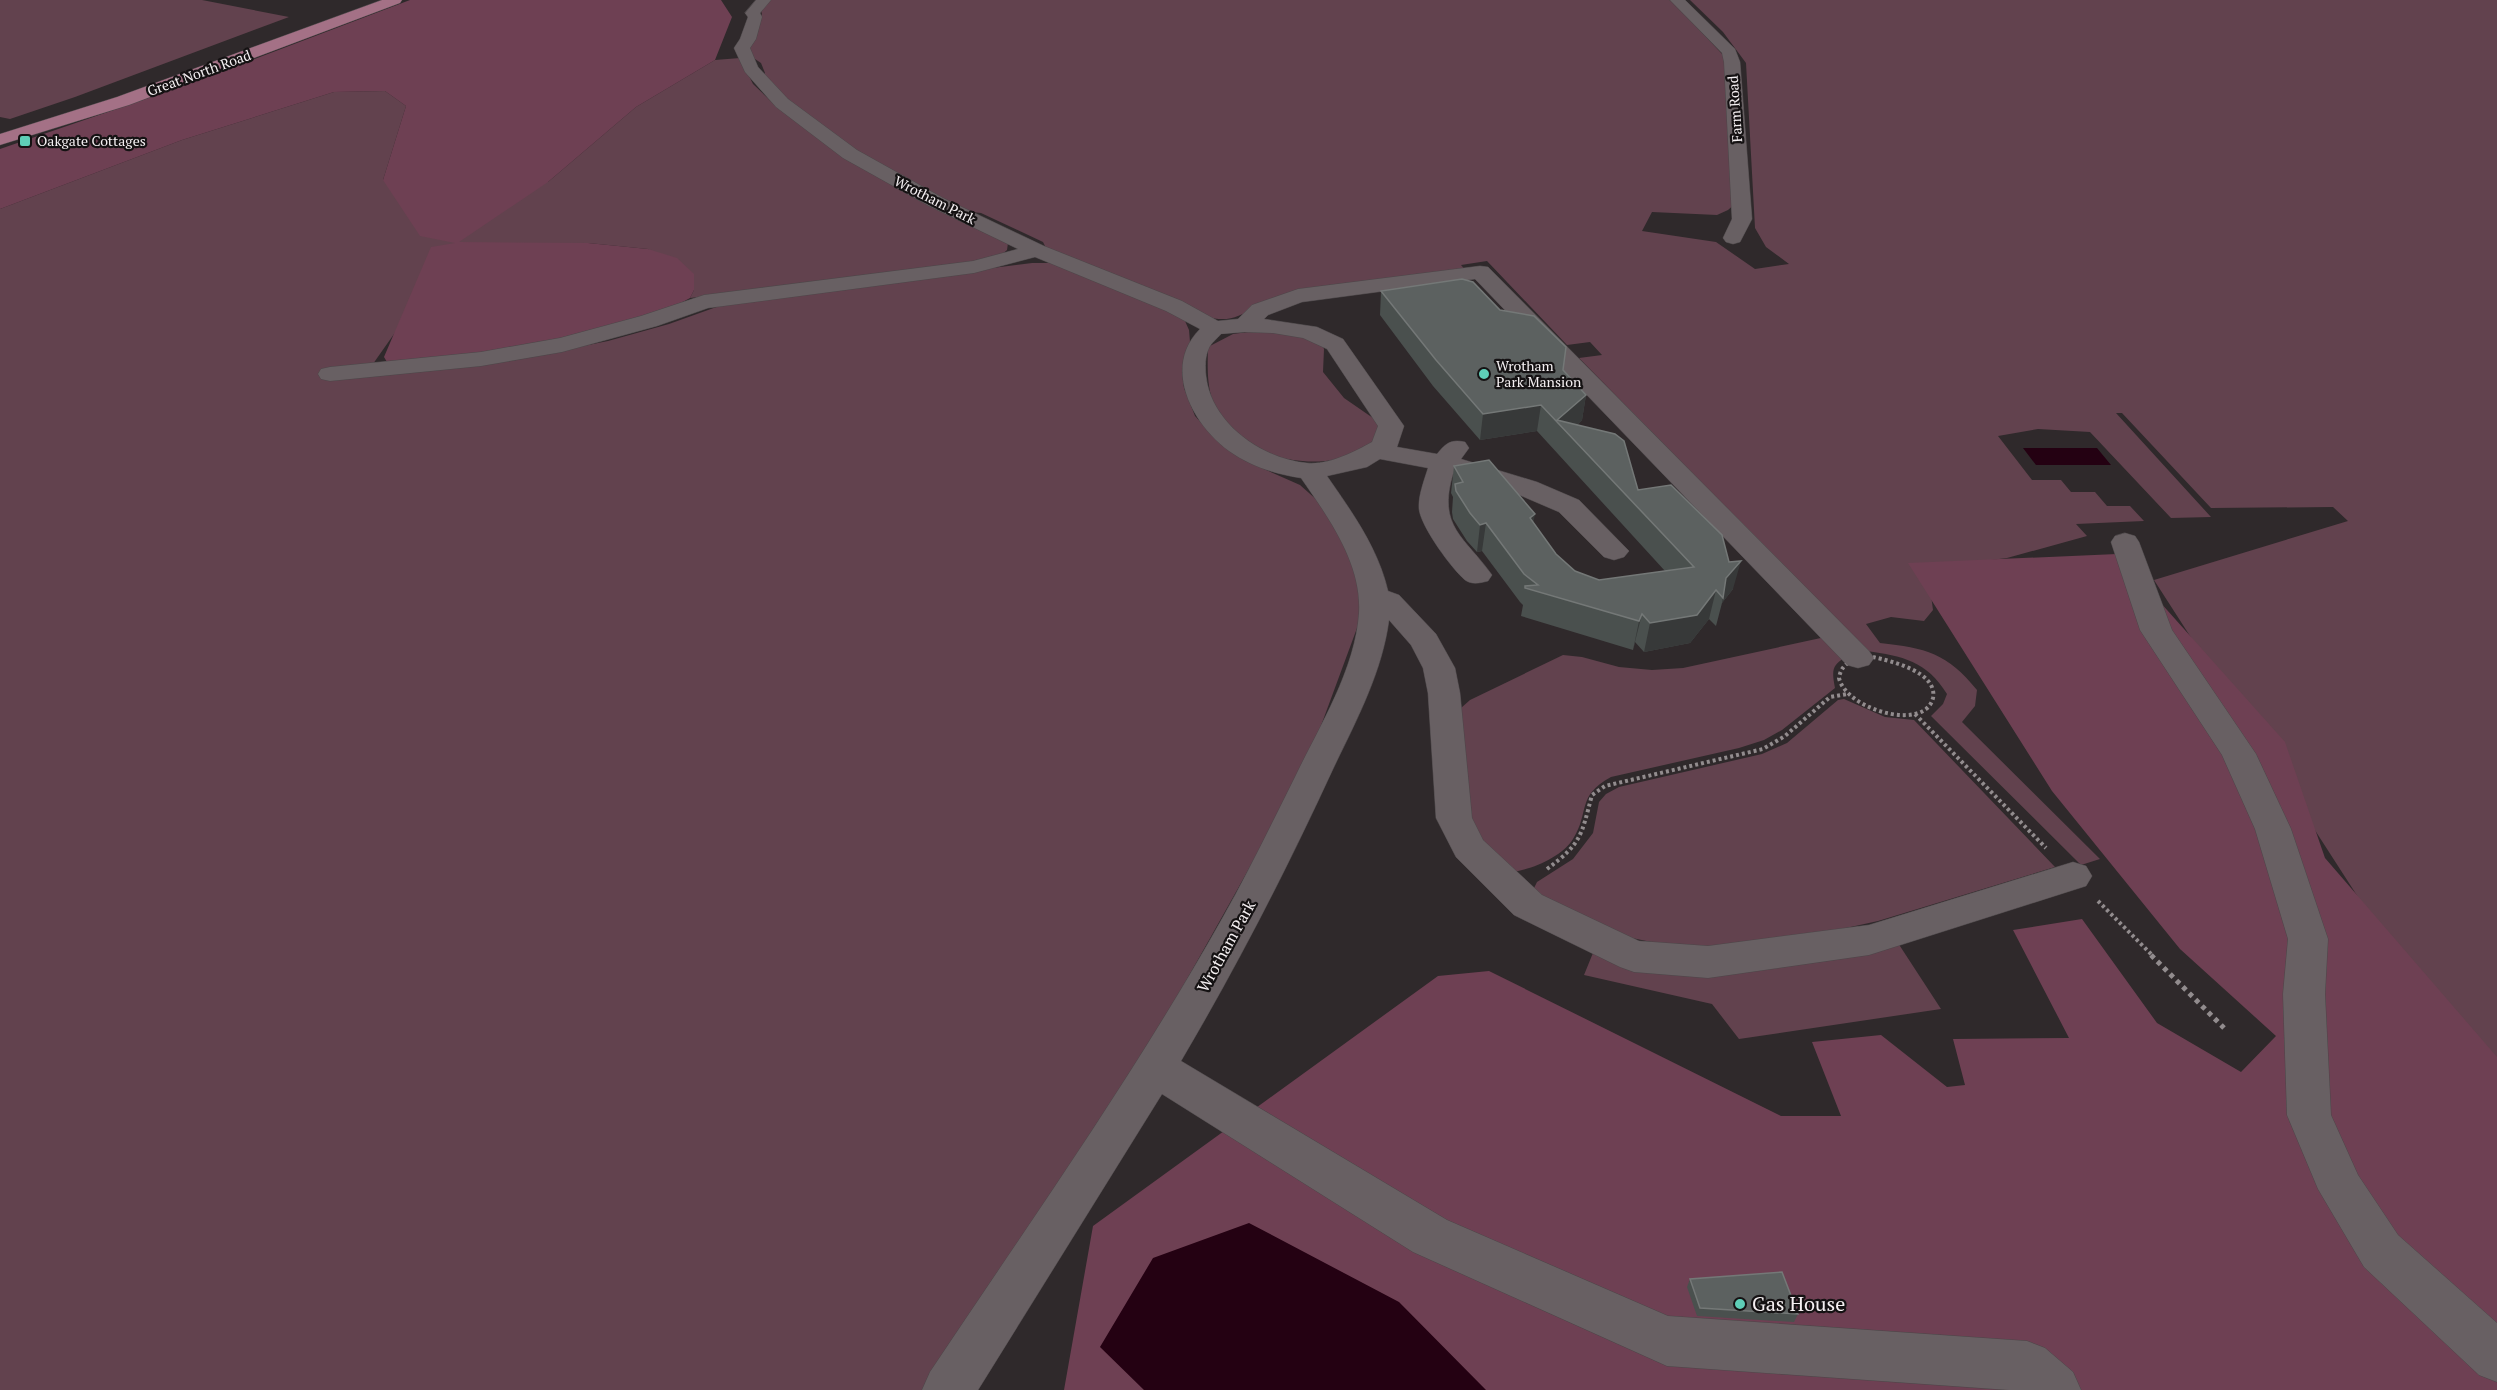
<svg xmlns="http://www.w3.org/2000/svg" width="2497" height="1390" viewBox="0 0 2497 1390" font-family="'PT Serif',serif">
	<rect width="100%" height="100%" fill="#2f292b"/>
	<!-- green -->
	<path fill="#62424e" d="M0 0H202L289 17 75 97 10 119 0 117Z
		M770 0H1671L1724 56 1737 202 1728 210 1717 215 1652 212 1642 231 1716 242 1755 269 1789 264 1766 247 1755 228 1746 63 1723 32 1690 0H2497V1091L2367 911 2154 580 2348 521 2333 507 2211 508 2122 413H2116L2211 517 2171 518 2090 432 2038 429 1998 436 2032 480H2061L2071 492H2095L2107 506H2130L2144 521 2076 524 2087 536 2007 558 1944 566 1928 573 1933 610 1924 621 1891 617 1866 624 1880 643C1926 648 1947 653 1977 690L1975 706 1962 722 2100 859 2081 865 1931 716 1943 704 1947 694C1927 661 1902 656 1867 651L1579 358 1602 355 1590 342 1567 345 1487 261 1461 265 1466 271 1257 306C1236 318 1230 322 1205 317L1047 250 1043 242 981 213 963 211 833 138 762 78 765 73 761 63 752 57 749 46 762 14 761 11Z
		M740 58 753 84 778 108 1008 243 1007 250 999 257 961 267 690 298 694 290 648 249 588 243H458L368 371 528 357 608 341 669 324 722 305 763 297 1032 263H1051L1175 313 1185 321 1189 330 1190 342 1182 371 1184 388 1195 416 1222 445 1264 469 1300 485 1318 501 1352 556 1363 591 1360 620 1305 769 1163 1022 923 1390H0V209L182 140 334 92 385 91 406 106 383 180 548 182 636 107 715 60Z
		M1255 331H1281L1321 343 1324 349 1323 372 1344 398 1386 427C1362 477 1261 468 1229 430 1207 403 1207 380 1208 347L1233 334Z
		M1830 636 1846 657C1831 665 1832 672 1835 688L1782 730 1764 740 1739 748 1611 777C1576 796 1590 812 1573 839 1562 857 1531 870 1511 872 1499 863 1478 838 1474 825 1463 796 1464 741 1461 708L1470 700 1563 655 1582 657 1619 667 1652 670 1683 668Z
		M1844 699 1885 717 1914 720 2055 867 1878 921 1814 935 1705 948 1656 943 1608 933 1538 896 1534 888 1537 882 1573 859 1593 833 1599 802 1606 794 1619 787 1762 754 1787 743 1838 700Z
		M1898 943 1941 1009 1739 1039 1712 1004 1584 975 1595 948 1630 960Z"/>
	<!-- forest -->
	<path fill="#6e4053" d="M410 0H721L732 17 715 60 636 107 548 182 459 242 588 243 648 249 677 258 694 274V290L690 298 668 310 606 331 492 354 387 362 384 357 431 247 455 243 420 236 383 180 406 106 385 91 334 92 182 140 0 209V149L189 84Z
		M2117 554 2285 742 2325 858 2497 1057V1390H1064L1093 1226 1438 976 1489 971 1781 1116H1841L1812 1042 1881 1035 1947 1087 1965 1085 1953 1039 2069 1038 2013 930 2082 919 2157 1023 2241 1072 2276 1036 2180 949 2052 791 1908 563Z"/>
	<!-- water -->
	<path fill="#240112" d="M2023 448H2097L2111 465H2036Z
		M1249 1223 1399 1302 1486 1390H1144L1100 1347 1153 1258Z"/>
	<g fill="none" stroke-linecap="round" stroke-linejoin="round">
		<!-- minor casing -->
		<g stroke="#4c4749" stroke-width="1">
			<path id="minor" d="M756 0H771L760 13 762 17 756 39 750 48 758 67 788 99 857 150 943 198 1044 246 1182 301 1218 321 1238 319 1252 305 1298 289 1480 266 1488 267 1869 651 1874 658 1869 665 1858 668 1847 665 1475 279 1302 302 1268 315 1264 319 1317 327 1343 339 1404 426 1397 447 1437 454C1446 443 1451 439 1465 442L1469 448 1461 459 1537 482 1579 500 1629 551 1624 557 1614 560 1604 557 1559 512 1517 494 1453 474C1437 527 1465 537 1492 575L1488 581C1480 583 1472 585 1465 580 1452 569 1421 527 1419 509 1418 496 1424 481 1428 468L1380 459 1367 467 1327 476C1352 512 1378 548 1388 591L1399 595 1436 634 1455 668 1460 693 1472 818 1483 840 1542 895 1639 941 1708 946 1869 925 2073 862 2086 866 2092 876 2086 886 1869 955 1708 978 1634 972 1620 967 1514 915 1456 857 1436 818 1428 693 1423 668 1411 645 1389 620C1382 673 1356 721 1333 769 1287 869 1237 966 1181 1061L1447 1220 1668 1316 2027 1341 2045 1348 2073 1372 2081 1390H2009L1667 1366 1413 1252 1162 1094 978 1390H922L930 1372C1030 1222 1135 1074 1223 917 1249 871 1272 823 1296 775 1320 725 1355 670 1359 613 1362 563 1328 517 1301 478 1275 474 1250 466 1229 451 1192 424 1162 367 1200 329L1166 311 1035 257 974 273 708 308 657 326 562 352 481 366 330 381 321 379 318 374 321 369 330 367 481 352 560 338 641 316 704 295 973 261 1018 249 929 206 843 158 776 107 745 72 734 48 740 39 748 17 745 13ZM1245 332 1273 333 1303 338 1327 349 1378 426 1372 442C1354 452 1329 465 1307 463 1262 459 1211 423 1206 376 1205 367 1205 356 1209 348 1211 343 1217 339 1221 334Z
				M1670 0H1685L1735 49 1740 62 1752 219 1740 242 1733 244 1726 242 1723 238 1732 219 1724 62 1722 53Z
				M2125 533 2135 536 2139 542 2172 630 2256 754 2291 829 2328 939 2325 994 2331 1115 2358 1175 2398 1235 2497 1323V1382L2479 1375 2364 1267 2318 1189 2287 1115 2283 994 2288 939 2255 829 2222 755 2140 630 2111 542 2115 536Z"/>
		</g>
		<!-- major casing -->
		<g stroke="#4c4749" stroke-width="1">
			<path id="major" d="M382 0H402L400 3 129 105 0 145V134L117 97Z"/>
		</g>
		<!-- path-far1 -->
		<path stroke="#928c8e" stroke-width="4" stroke-dasharray="3 3" stroke-linecap="butt" d="M1873 657C1891 661 1938 672 1933 698 1932 702 1930 706 1926 709 1904 726 1845 705 1839 678 1842 660 1857 658 1873 657Z
			M1915 714 2046 848
			M1547 869C1582 843 1581 836 1592 795L1605 786 1763 749 1785 736 1830 697 1847 694
			M2098 901 2153 956"/>
		<!-- path -->
		<path stroke="#928c8e" stroke-width="5" stroke-dasharray="4.5 4.5" stroke-linecap="butt" d="M2151 955 2224 1028"/>
		<!-- minor -->
		<use href="#minor" fill="#686063" fill-rule="evenodd"/>
		<!-- major -->
		<use href="#major" fill="#a47186" fill-rule="evenodd"/>
	</g>
	<!-- wall -->
	<path fill="#4a504e" d="M1381 291 1500 310 1563 370 1586 395 1582 420 1577 425 1733 589 1722 603 1716 626 1709 619 1690 643 1644 652 1635 642 1633 650 1521 616 1523 605 1520 602 1482 551 1477 552 1467 541 1453 519 1452 512 1453 497 1451 493 1454 466 1533 523 1556 554 1575 571 1599 580 1665 571 1537 431 1480 440 1433 386 1380 315Z
		M1690 1279 1798 1314 1794 1322 1697 1316 1687 1287Z"/>
	<!-- shaded-wall -->
	<path fill="#373939" d="M1586 395 1582 420 1568 434 1557 420Z
		M1541 405 1537 431 1480 440 1483 414Z
		M1535 514 1530 542V518Z
		M1486 523 1482 551 1477 552 1480 525Z
		M1741 561 1733 589 1722 603 1726 578Z
		M1716 590 1709 619 1690 643 1644 652 1650 623Z
		M1642 614 1633 650 1639 621Z"/>
	<!-- building -->
	<path fill="#5c6160" stroke="#747877" stroke-width="1.5" d="M1462 279 1473 282 1500 310 1534 316 1566 347 1563 370 1586 395 1557 420 1615 434 1624 441 1638 490 1671 485 1722 535 1729 562 1741 561 1726 578 1723 598 1716 590 1697 615 1650 623 1642 614 1639 621 1525 588V586L1538 585 1524 574 1486 523 1480 525 1470 513 1456 491 1455 484 1463 482 1454 466 1489 460 1535 514 1530 518 1556 554 1575 571 1599 580 1694 567 1541 405 1483 414 1436 360 1381 291Z
		M1782 1272 1798 1314 1700 1308 1690 1279Z"/>
	<!-- markers -->
	<g fill="#5eceb7" stroke="#151213" stroke-width="2">
		<rect x="19" y="135" width="12" height="12" rx="3"/>
		<circle cx="1484" cy="374" r="6"/>
		<circle cx="1740" cy="1304" r="6"/>
	</g>
	<g text-anchor="middle" stroke-width="4.5" stroke-linejoin="round" paint-order="stroke">
		<!-- far-street labels -->
		<g font-size="14" fill="#f5f0f2" stroke="#151213">
			<text transform="translate(199 73) rotate(-20)" y="5">Great North Road</text>
			<text transform="translate(1735 109) rotate(-94)" y="5">Farm Road</text>
			<text transform="translate(935 200) rotate(27)" y="5">Wrotham Park</text>
		</g>
		<!-- far-poi labels -->
		<g font-size="14" fill="#f5f0f2" stroke="#151213" text-anchor="start">
			<text x="37" y="146">Oakgate Cottages</text>
			<text x="1496" y="371">Wrotham<tspan x="1496" dy="16">Park Mansion</tspan></text>
		</g>
		<!-- street labels -->
		<g font-size="16" fill="#f5f0f2" stroke="#151213">
			<text transform="translate(1226 946) rotate(-61)" y="6">Wrotham Park</text>
		</g>
		<!-- near-poi labels -->
		<g font-size="20" fill="#f5f0f2" stroke="#151213" text-anchor="start">
			<text x="1752" y="1311">Gas House</text>
		</g>
	</g>
</svg>
